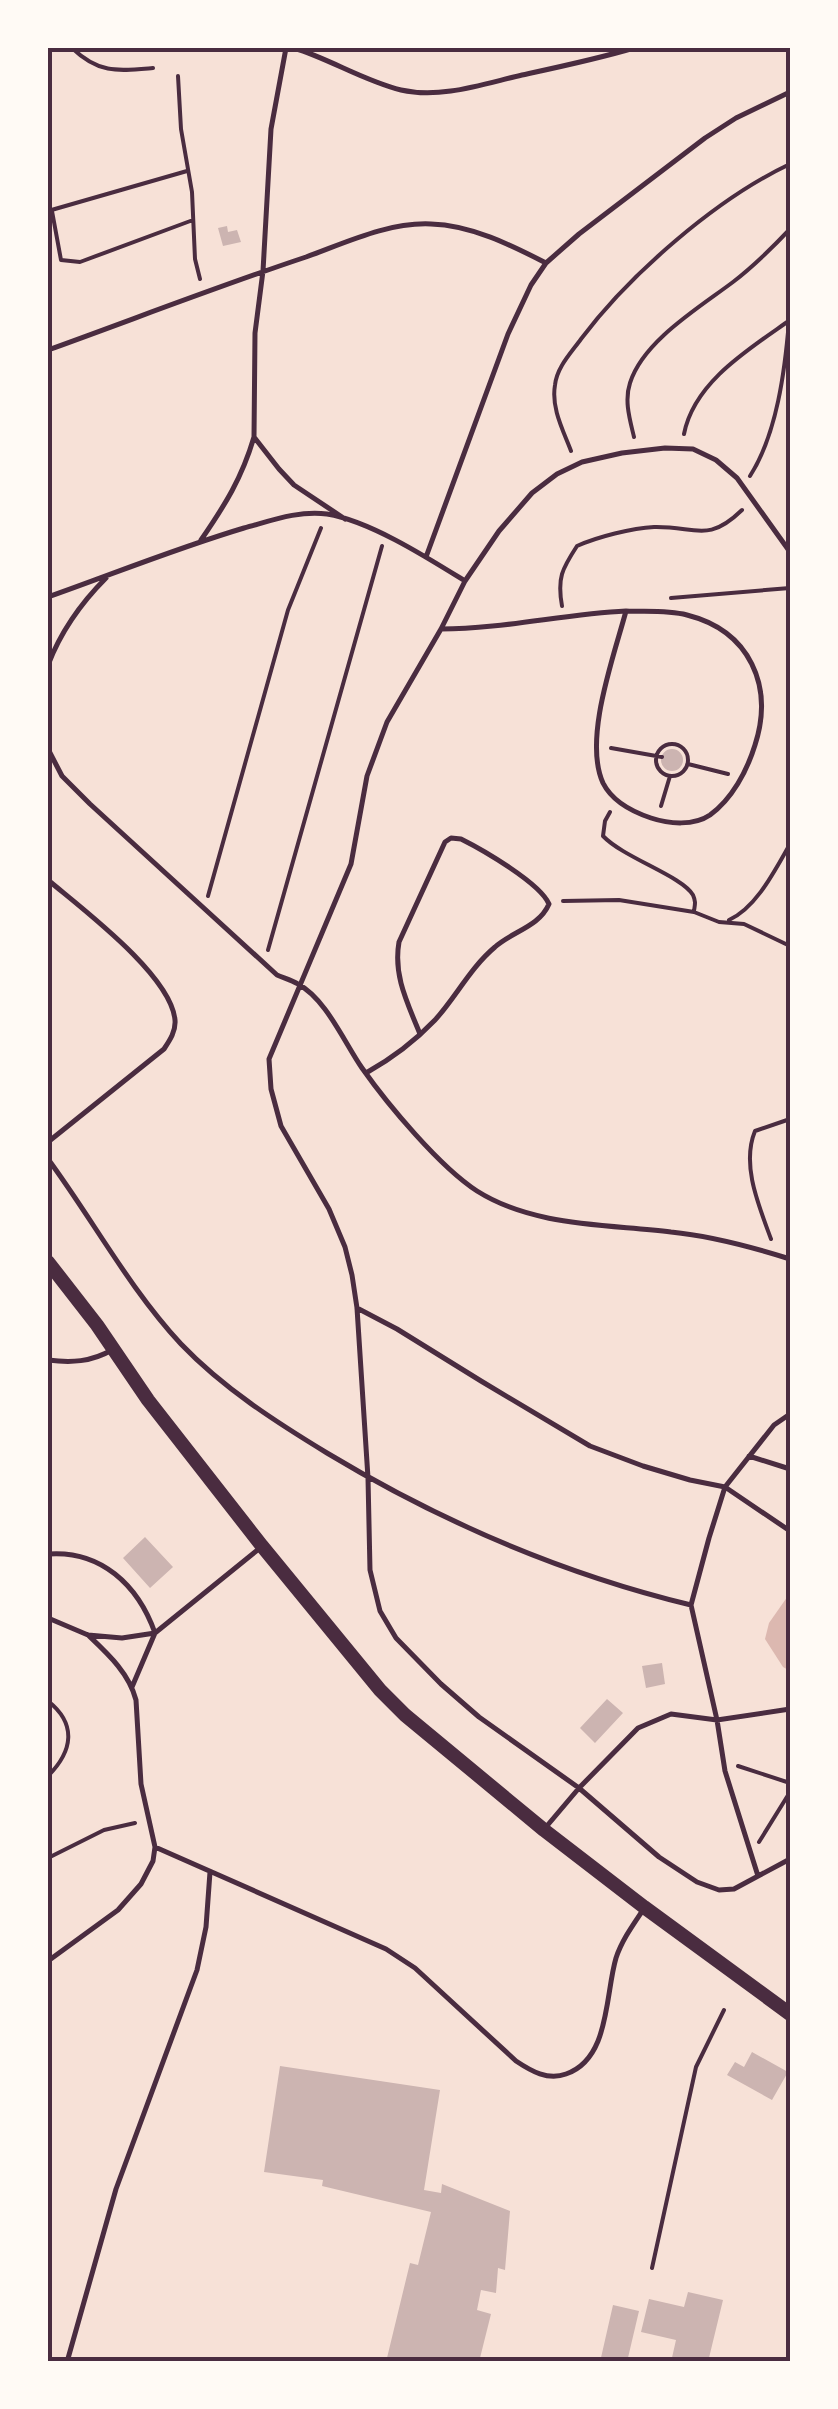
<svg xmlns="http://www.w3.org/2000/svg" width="838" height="2409" viewBox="0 0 838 2409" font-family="'Alegreya Sans',sans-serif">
	<rect width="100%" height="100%" fill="#f7e1d7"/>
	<!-- water -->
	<path fill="#dcb8b0" d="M790 1593V1671L783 1667 765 1639 769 1623Z"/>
	<!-- building -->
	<path fill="#ccb4b1" d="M227 226 228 232 237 230 241 242 223 246 218 228Z
		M661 760a11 11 0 1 1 22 0a11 11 0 1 1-22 0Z
		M145 1537 173 1567 150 1588 123 1558Z
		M662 1663 665 1684 646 1688 642 1666Z
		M607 1699 623 1713 595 1743 580 1728Z
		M752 2052 788 2072 772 2100 727 2075 735 2062 744 2067Z
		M280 2066 440 2090 424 2190 441 2193 442 2184 510 2211 505 2270 498 2268 496 2293 481 2290 477 2310 491 2314 479 2362H386L410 2263 418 2265 431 2212 322 2186 323 2180 264 2172Z
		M688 2292 723 2300 708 2362H671L676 2340 641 2332 649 2299 684 2307Z
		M613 2305 639 2311 627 2362H600Z"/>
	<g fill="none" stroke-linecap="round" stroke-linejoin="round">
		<!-- path -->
		<path stroke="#4a2c40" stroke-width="4" d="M72 48C99 74 118 71 153 68
			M178 76 181 129 192 192 195 259 200 279
			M48 211 187 171
			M52 211 61 260 80 262 193 220
			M684 434C694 382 749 349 790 320
			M634 437C630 420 624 401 630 383 643 341 700 307 733 282 754 266 772 248 790 229
			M571 451C563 430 551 408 555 385 557 367 571 353 581 339 630 274 716 199 790 164
			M750 476C777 434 785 370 789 321
			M671 598 790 588
			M562 606C557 578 562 569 577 546 597 537 632 528 654 527 696 526 707 544 742 510
			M656 760a16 16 0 1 1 32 0a16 16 0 1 1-32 0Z
			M611 748 662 757
			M688 764 728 774
			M661 806 670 776
			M610 812 605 821 603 836C624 858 682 876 693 895 696 902 695 904 694 911
			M208 896 288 610 321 528
			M563 901 619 900 694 912 719 922 744 924 790 946
			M729 920C757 907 775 870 790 844
			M268 950 382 546
			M771 1239C759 1206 741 1165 755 1131L790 1119
			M48 1701C77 1724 73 1751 48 1776
			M738 1766 790 1783
			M759 1842 790 1792
			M48 1858 104 1830 135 1823
			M652 2268 696 2067 724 2010"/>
		<!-- service -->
		<path stroke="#4a2c40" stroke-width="5" d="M286 48 271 129 263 271 255 333 254 437 279 469 294 485 345 519
			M294 48C330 59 364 81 401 90 441 99 483 84 522 75 559 67 597 59 634 48
			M48 350C134 319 219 286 306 257 345 243 388 222 431 224 471 225 511 245 546 263
			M201 540C225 505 242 478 254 437
			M790 552 737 478 716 460 693 449 665 448 622 453 582 462 557 474 532 493 499 531 465 581 441 629 387 722 367 776 351 864 269 1059 271 1089 281 1126 329 1209 345 1247 352 1275 357 1308 368 1478 370 1570 380 1611 396 1638 441 1684 479 1717 579 1788 659 1857 697 1882 719 1890 734 1889 790 1859
			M426 557 508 334 531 285 546 263 579 234 705 138 736 118 790 92
			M48 597C113 574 177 548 244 528 270 521 299 510 327 514 370 521 428 558 465 581
			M441 629C503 629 564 614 626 611 614 656 583 739 603 783 612 801 633 812 651 818 669 824 694 826 710 815 732 799 747 771 755 745 774 686 750 631 687 615 667 610 646 612 626 611
			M48 665C61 631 80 604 106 578
			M48 749 62 776 90 804 277 975C284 978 292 980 298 984 326 999 344 1042 362 1068 388 1105 440 1167 477 1191 534 1227 607 1224 671 1232 711 1236 752 1247 790 1259
			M48 880C81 908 171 975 175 1020 176 1031 170 1040 164 1049L48 1142
			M366 1073C391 1059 415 1041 435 1020 456 997 470 968 495 947 513 931 539 927 549 904 540 883 483 850 461 839L451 838 445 842 399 942C393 976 408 1004 420 1034
			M48 1159C93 1220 129 1288 181 1344 223 1388 276 1422 327 1453 440 1521 563 1574 691 1605
			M357 1308 397 1329 481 1381 590 1446 643 1466 690 1480 725 1487 790 1531
			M48 1360C71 1363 91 1362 112 1350
			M749 1456 790 1469
			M48 1554C101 1550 138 1585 155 1633L132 1687
			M48 1618 88 1635 122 1638 155 1633 260 1548
			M546 1827 579 1788 638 1728 671 1714 717 1720 790 1709
			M155 1847 386 1949 415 1968 516 2061C531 2071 548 2081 566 2074 610 2059 605 1995 616 1958 622 1940 633 1925 643 1910
			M758 1876 725 1771 717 1720 691 1605 709 1538 725 1487 774 1425 790 1414
			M48 1961 118 1910 141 1884 153 1861 155 1847 141 1784 136 1700C129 1673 108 1654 88 1635
			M67 2362 116 2189 197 1970 206 1927 210 1872"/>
		<!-- tertiary -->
		<path stroke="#4a2c40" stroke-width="14" d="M48 1262 97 1325 148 1400 262 1546 380 1690 405 1715 544 1830 644 1907 790 2014"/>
	</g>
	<!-- border -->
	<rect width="838" height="2409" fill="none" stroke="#fffaf5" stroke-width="100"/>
	<rect x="50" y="50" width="738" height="2309" fill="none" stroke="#4a2c40" stroke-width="4"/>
</svg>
